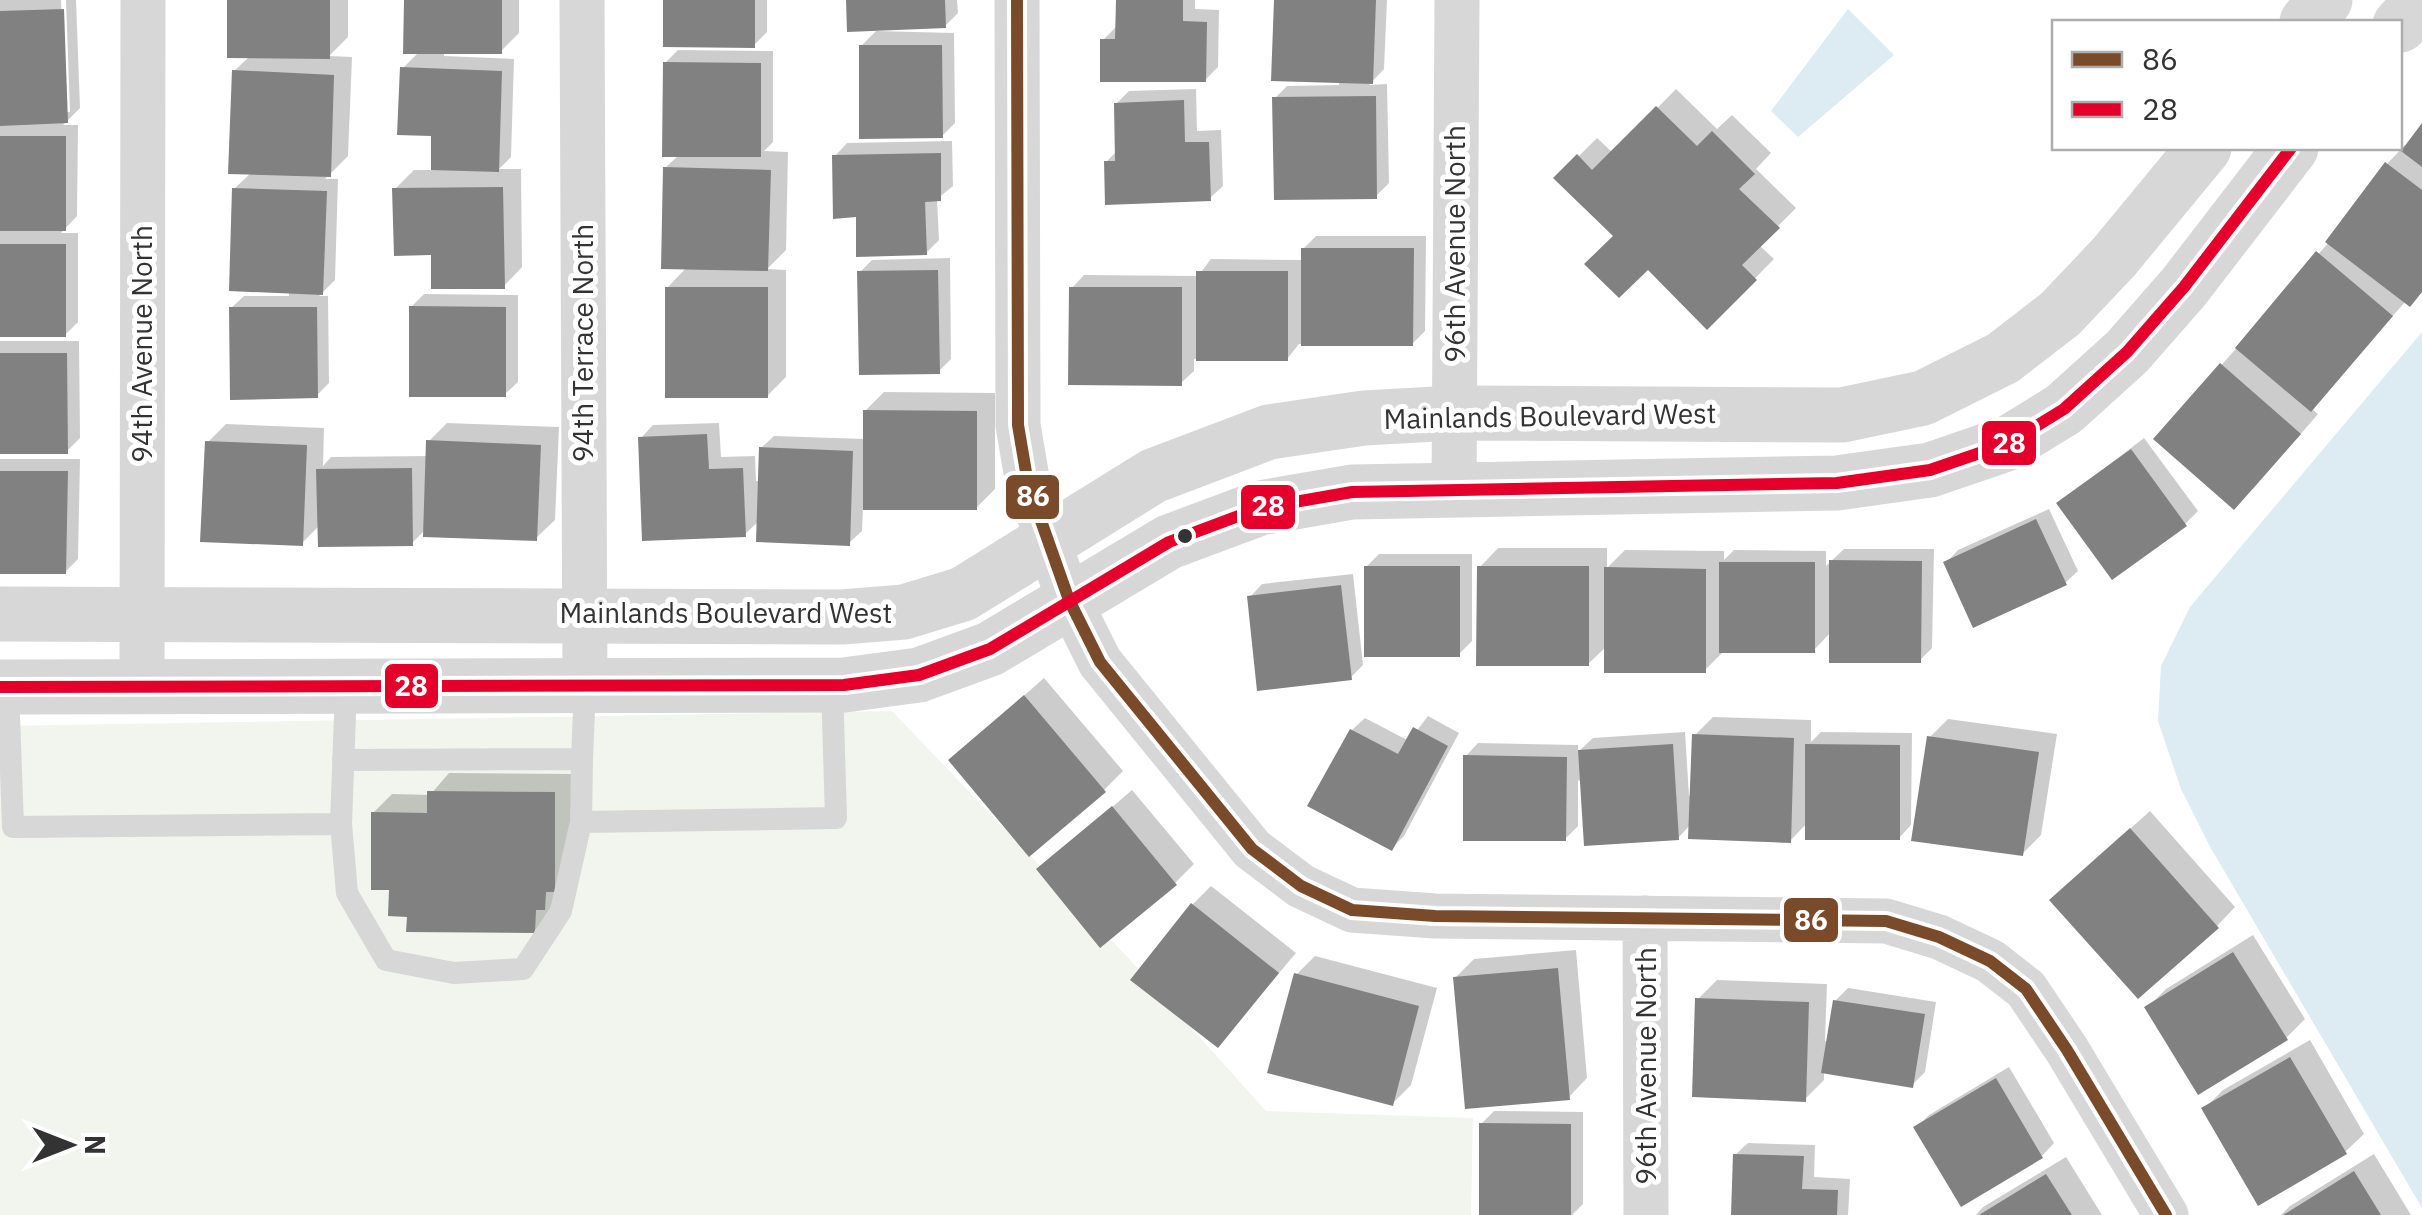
<svg xmlns="http://www.w3.org/2000/svg" width="2422" height="1215" viewBox="0 0 2422 1215" font-family="'IBM Plex Sans',sans-serif">
	<rect width="100%" height="100%" fill="#fff"/>
	<!-- green -->
	<path fill="#f1f5ed" d="M892 711 1132 962 1266 1111 1473 1118 1471 1215H0V726Z"/>
	<!-- water -->
	<path fill="#ddebf3" d="M1848 9 1894 55 1798 137 1771 111Z
		M2422 332V1208L2209 845 2181 789 2158 721 2161 666 2190 607Z"/>
	<!-- shadow -->
	<path fill="#0003" d="M0 0H61L65 112H70L66 0H76L80 108 63 125H78L77 216 61 233H78V322L65 335H0Z
		M230 0H348V37L329 56 352 57 348 156 325 179H338L335 280 319 296H328L329 383 316 396 231 308 244 296H289V291L234 189 252 172 234 71 250 56Z
		M406 0H519V33L500 52H444V56L514 59 511 157 499 169H521L522 267 504 286 433 253 395 189 414 170H433L434 134 403 68 419 52Z
		M666 0H767V32L754 45Z
		M848 0H957L958 13 945 26Z
		M1118 0H1195V9L1219 10 1218 67 1205 80 1103 40 1116 27Z
		M1276 0H1387L1384 69 1369 85 1387 84 1389 183 1376 196 1275 98 1287 86 1339 85V81Z
		M876 31 954 33 955 123 942 136 861 46Z
		M678 50 773 51V142L764 151 788 152 786 250 767 269 786 270V377L767 396 667 288 687 267 665 168 679 155 665 63Z
		M1196 89 1197 131 1221 130 1223 186 1210 198 1106 162 1117 151 1116 104 1129 91Z
		M1676 89 1717 129 1732 115 1771 153 1756 169 1796 208 1759 245 1774 259 1707 327 1557 178 1597 138 1613 153Z
		M2422 127V292L2410 304 2406 301 2311 408 2318 414 2253 489 2157 439 2329 242 2387 164 2405 145 2407 147Z
		M952 141 953 186 937 199 939 240 926 253 859 214 835 156 847 143Z
		M1316 236H1426L1425 331 1412 344H1299L1287 359H1194V371L1181 383 1072 288 1084 275 1198 276 1211 259 1303 260V249Z
		M950 258 951 359 939 371 860 272 872 260Z
		M424 294 518 295V382L505 394 411 307Z
		M0 341H79L80 438 67 451H0Z
		M884 392 995 393V489L976 508H863L862 531 849 543 759 521 745 534 641 438 653 425 719 423 721 457 755 456 756 481H760L761 448 774 436 865 439V411Z
		M447 423 559 427 555 520 536 538 425 530 412 543 320 525 302 543 208 442 226 424 324 428 323 466 331 457 428 456V442Z
		M2144 438 2198 511 2185 524 2059 503Z
		M0 459H80L78 559 65 572 0 571Z
		M2049 509 2078 571 2065 583 1946 563 1958 550Z
		M1498 548H1607V568L1625 550 1724 551V560L1734 550 1826 551V566L1844 549H1934L1932 648 1920 660 1831 632 1814 650 1723 652 1704 671 1607 646 1588 664 1480 567Z
		M1379 554H1472V641L1459 654 1366 567Z
		M1353 574 1363 665 1350 678 1250 597 1262 584Z
		M1044 678 1123 771 1104 790 951 760Z
		M1428 716 1459 733 1404 836 1392 848 1352 730 1365 718 1409 741Z
		M1713 717 1811 720V742L1821 732 1912 733 1911 825 1899 838 1808 822 1790 841 1691 824 1678 838 1578 780V826L1565 839 1466 756 1478 743 1578 745V752L1593 738 1685 732 1689 796H1692L1695 735Z
		M1948 719 2057 734 2041 835 2022 854 1929 738Z
		M449 773 572 774V871L553 912 534 931 410 914 392 888 373 813 392 794 430 795Z
		M1132 790 1194 864 1175 883 1039 870Z
		M2150 811 2235 907 2217 926 2071 882Z
		M1211 886 1296 953 1218 1045 1193 904Z
		M2253 935 2305 1019 2286 1038 2147 1008 2166 989Z
		M1576 950 1587 1078 1569 1097 1455 978 1474 959Z
		M1315 956 1437 988 1411 1085 1392 1104 1296 975Z
		M1717 980 1827 984 1825 1041 1828 1042 1835 1001 1848 988 1936 1002 1925 1072 1912 1085 1824 1071V1080L1805 1099 1698 999Z
		M2310 1040 2364 1134 2345 1152 2205 1108 2223 1090Z
		M2009 1067 2054 1143 2042 1156 1916 1128 1929 1115Z
		M1494 1111 1583 1112V1204L1572 1215H1481V1124Z
		M1748 1143 1815 1145 1814 1177 1850 1179 1848 1215H1733L1735 1155Z
		M2374 1154 2411 1215H2281L2290 1206Z
		M2066 1157 2102 1215H1976L1983 1207Z"/>
	<!-- building -->
	<path fill="#818181" d="M227 0H330V59L227 58Z
		M404 0H502V54H403Z
		M663 0H755V48L663 47Z
		M846 0H945L946 28 847 32Z
		M1116 0H1183V21L1207 22 1206 82H1100V39H1115Z
		M1274 0H1376L1373 84 1271 81Z
		M64 9 68 123 0 126V11Z
		M859 45H942L943 138 859 139Z
		M663 62 761 63V157H662Z
		M400 67 502 71 499 172 431 170V136L397 135Z
		M232 70 334 75 331 177 228 174Z
		M1376 96 1377 199 1274 200 1272 97Z
		M1184 100 1185 142H1209L1211 201 1105 205 1104 161H1115L1114 103Z
		M1656 106 1697 146 1712 131 1755 174 1739 189 1780 228 1742 265 1757 280 1707 330 1648 270 1619 298 1584 264 1613 236 1553 178 1577 154 1592 170Z
		M2422 123V167L2401 151Z
		M0 136H66V231H0Z
		M941 153V201L925 202 927 255 856 257V217L833 219 832 155Z
		M2385 162 2422 190V292L2410 307 2325 242Z
		M663 167 771 170 768 271 661 269Z
		M503 187 505 289H431V255L394 256 392 188Z
		M232 188 327 191 323 295 229 291Z
		M0 244H66V337H0Z
		M1301 248H1414L1413 346H1301Z
		M2316 251 2393 316 2311 412 2235 348Z
		M938 270 940 374 859 375 857 271Z
		M1196 271H1288V361H1196Z
		M665 287H768V398H665Z
		M1069 287H1182V386L1068 385Z
		M409 306 506 307V397H409Z
		M229 307H317L318 398 230 400Z
		M0 353H67L68 454H0Z
		M2220 363 2301 434 2234 510 2153 439Z
		M863 410 977 411V510H863Z
		M707 434 709 469 743 468 746 537 642 541 638 437Z
		M426 440 541 445 537 541 423 537Z
		M205 441 307 445 303 546 200 542Z
		M759 447 853 451 850 546 756 542Z
		M2131 449 2187 526 2112 580 2056 503Z
		M412 468 413 546 318 547 316 469Z
		M0 471H68L66 574H0Z
		M2036 519 2067 585 1973 628 1943 562Z
		M1829 560 1922 561 1921 663H1829Z
		M1719 562H1815V653H1719Z
		M1364 566H1460V657H1364Z
		M1477 566H1589V666H1476Z
		M1604 567 1706 569V673H1604Z
		M1341 585 1352 680 1257 691 1247 596Z
		M1024 695 1106 792 1029 857 948 760Z
		M1413 727 1448 746 1392 851 1307 806 1350 729 1398 754Z
		M1692 734 1794 738 1791 843 1688 839Z
		M1927 736 2039 752 2023 856 1911 841Z
		M1673 744 1679 840 1584 846 1578 750Z
		M1805 744 1900 745V840H1805Z
		M1463 755 1567 757 1566 841H1463Z
		M427 791 555 792V892H546L545 910H536L535 933 406 932 407 917 388 916 389 890H371V812L427 813Z
		M1112 806 1177 885 1100 948 1036 869Z
		M2130 828 2219 928 2138 999 2049 900Z
		M1191 903 1279 973 1218 1048 1130 980Z
		M2233 952 2288 1040 2198 1095 2144 1007Z
		M1558 968 1570 1100 1465 1109 1453 977Z
		M1294 973 1419 1006 1393 1106 1267 1073Z
		M1695 998 1809 1002 1806 1102 1692 1097Z
		M1833 1000 1925 1014 1913 1088 1821 1073Z
		M2290 1057 2347 1154 2258 1206 2201 1108Z
		M1996 1078 2043 1158 1961 1207 1913 1127Z
		M1479 1123 1571 1124V1215H1479Z
		M1733 1154 1804 1156 1802 1189 1838 1190 1837 1215H1731Z
		M2354 1171 2381 1215H2283Z
		M2046 1174 2072 1215H1979Z"/>
	<g fill="none" stroke-linecap="round" stroke-linejoin="round">
		<!-- service -->
		<path stroke="#d7d7d7" stroke-width="22" d="M8 687 13 827 341 824 346 687
			M582 759 581 822 836 818 832 685
			M343 760 582 759 585 686
			M341 824 347 893 386 960 454 973 523 969 561 911 581 822"/>
		<!-- minor -->
		<path stroke="#d7d7d7" stroke-width="45" d="M582 0 585 686
			M1017 0 1018 425 1028 484 1069 600 1100 662 1252 849 1301 886 1352 910 1435 916 1886 921 1939 937 1990 961 2026 989 2067 1050 2166 1215
			M1454 488 1457 0
			M142 689 143 0
			M1645 918 1646 1215"/>
		<!-- tertiary -->
		<path stroke="#d7d7d7" stroke-width="55" d="M2307 22 2325 0
			M2400 25 2422 0
			M0 614 842 617 904 612 963 594 1153 476 1269 432 1364 418 1454 413 1842 415 1923 398 2003 358 2060 314 2114 257 2204 148
			M0 687 844 685 919 675 990 649 1169 542 1260 508 1352 492 1837 483 1930 470 2009 443 2064 409 2127 352 2184 287 2291 148"/>
		<!-- bus-1 casing -->
		<g stroke="#fff" stroke-width="20">
			<path id="bus-1" d="M1017 0 1018 425 1028 484 1069 600 1100 662 1252 849 1301 886 1352 910 1435 916 1886 921 1939 937 1990 961 2026 989 2067 1050 2166 1215"/>
		</g>
		<!-- bus-2 casing -->
		<g stroke="#fff" stroke-width="20">
			<path id="bus-2" d="M0 687 844 685 919 675 990 649 1169 542 1260 508 1352 492 1837 483 1930 470 2009 443 2064 409 2127 352 2184 287 2291 148"/>
		</g>
		<!-- bus-1 -->
		<use href="#bus-1" stroke="#7a4b2a" stroke-width="12"/>
		<!-- bus-2 -->
		<use href="#bus-2" stroke="#e4002b" stroke-width="12"/>
	</g>
	<!-- markers -->
	<circle fill="#333" stroke="#fff" stroke-width="4" cx="1185" cy="536" r="9"/>
	<g text-anchor="middle" stroke-width="10" stroke-linejoin="round" paint-order="stroke">
		<!-- street labels -->
		<g font-size="28" fill="#333" stroke="#fff">
			<text transform="translate(1455 244) rotate(-90)" y="10">96th Avenue North</text>
			<text transform="translate(583 343) rotate(-90)" y="10">94th Terrace North</text>
			<text transform="translate(142 344) rotate(-90)" y="10">94th Avenue North</text>
			<text transform="translate(1550 416) rotate(-1)" y="10">Mainlands Boulevard West</text>
			<text x="726" y="623">Mainlands Boulevard West</text>
			<text transform="translate(1646 1066) rotate(-90)" y="10">96th Avenue North</text>
		</g>
	</g>
	<g stroke="#fff" stroke-width="4">
		<rect x="1980" y="419" width="58" height="48" rx="10" fill="#e4002b"/>
		<rect x="1004" y="473" width="57" height="48" rx="10" fill="#7a4b2a"/>
		<rect x="1239" y="483" width="58" height="48" rx="10" fill="#e4002b"/>
		<rect x="383" y="662" width="57" height="48" rx="10" fill="#e4002b"/>
		<rect x="1782" y="896" width="58" height="48" rx="10" fill="#7a4b2a"/>
	</g>
	<g font-size="28" text-anchor="middle" font-weight="bold" fill="#fff">
		<text x="2009" y="453">28</text>
		<text x="1033" y="506">86</text>
		<text x="1268" y="516">28</text>
		<text x="411" y="696">28</text>
		<text x="1811" y="930">86</text>
	</g>
	<!-- legend -->
	<rect x="2052" y="20" width="350" height="130" fill="#ffffff" stroke="#adadad" stroke-width="2.5"/>
	<rect x="2072" y="52" width="50" height="15" fill="#7a4b2a" stroke="#adadad" stroke-width="2.5"/>
	<text x="2142" y="70" font-size="30" fill="#333333">86</text>
	<rect x="2072" y="102" width="50" height="15" fill="#e4002b" stroke="#adadad" stroke-width="2.5"/>
	<text x="2142" y="120" font-size="30" fill="#333333">28</text>
	<!-- north arrow -->
	<g transform="translate(70 1145) rotate(90)" stroke="#ffffff" stroke-width="8" paint-order="stroke">
	<path d="M0-8L18 38L0 25L-18 38Z" fill="#333333"/>
	<text y="-15" font-size="28" font-weight="bold" text-anchor="middle" fill="#333333">N</text>
	</g>
</svg>
